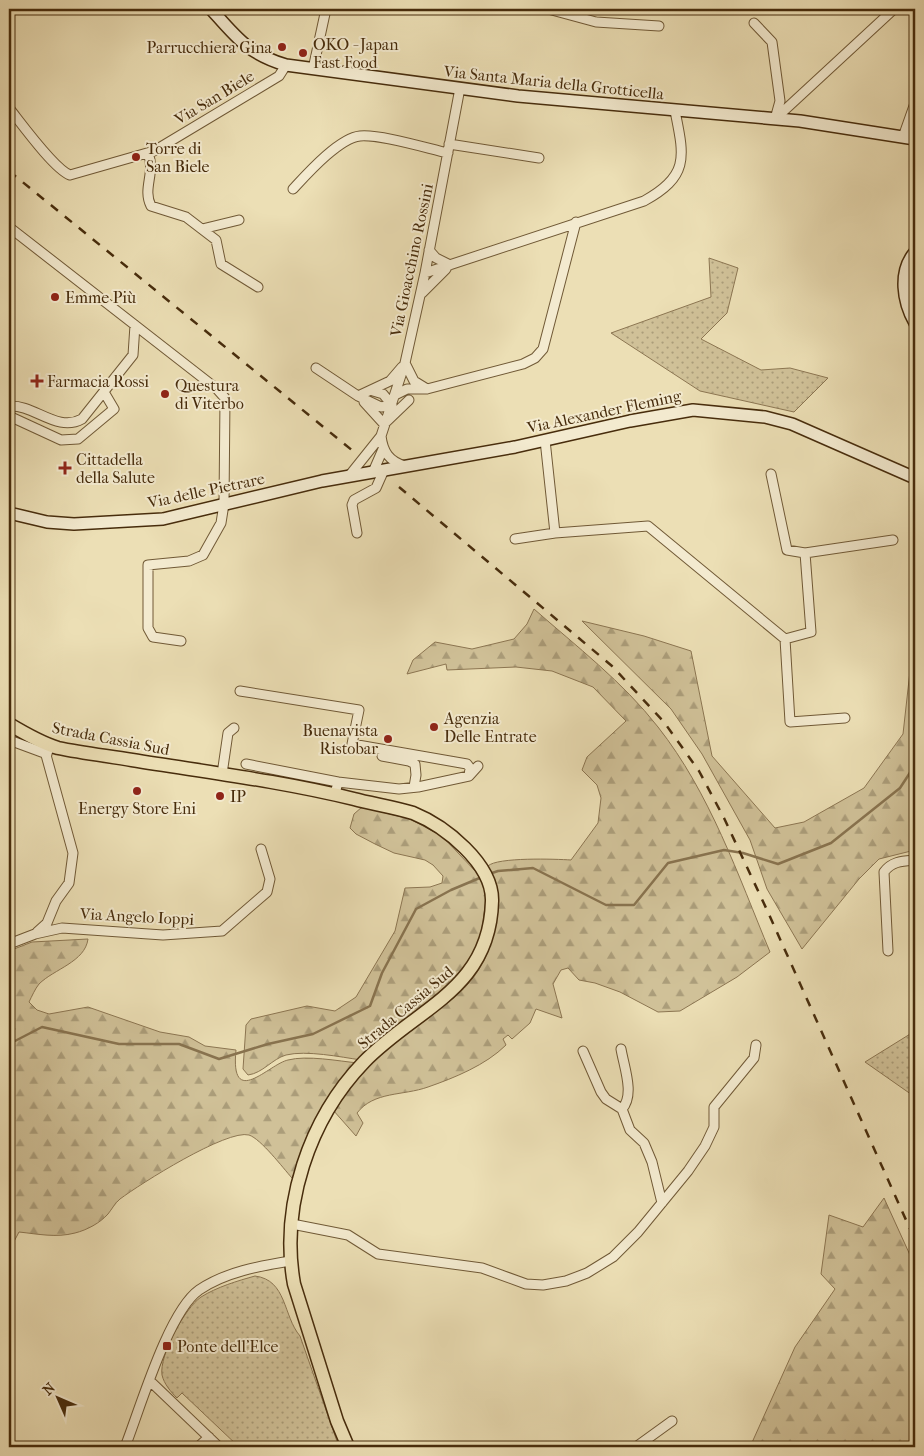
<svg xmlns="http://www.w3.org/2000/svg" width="924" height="1456" viewBox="0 0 924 1456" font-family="'IM FELL French Canon',serif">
	<defs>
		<pattern id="grass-dots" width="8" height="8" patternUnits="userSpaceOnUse" patternTransform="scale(1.25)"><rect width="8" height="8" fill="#d0c198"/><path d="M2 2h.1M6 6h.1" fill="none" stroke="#ab9d7a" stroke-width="1.8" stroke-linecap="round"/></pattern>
		<pattern id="forest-firs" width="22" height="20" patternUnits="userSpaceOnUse" patternTransform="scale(1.25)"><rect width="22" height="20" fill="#d0c198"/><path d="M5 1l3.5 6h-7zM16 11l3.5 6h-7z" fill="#ab9d7a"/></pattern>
	</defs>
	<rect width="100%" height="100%" fill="#ecdfb5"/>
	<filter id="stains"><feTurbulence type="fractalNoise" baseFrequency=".004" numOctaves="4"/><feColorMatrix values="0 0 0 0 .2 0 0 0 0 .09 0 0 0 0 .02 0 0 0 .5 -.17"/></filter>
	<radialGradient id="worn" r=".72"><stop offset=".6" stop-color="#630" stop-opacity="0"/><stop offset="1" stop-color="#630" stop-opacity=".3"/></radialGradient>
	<!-- grass -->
	<path fill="url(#grass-dots)" stroke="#8c7652" d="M709 258 738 268 727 313 701 339 761 370 790 368 828 378 794 412 700 391 611 333 711 297Z
		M915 1031V1097L865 1062Z
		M255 1276C287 1280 283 1316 300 1336L339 1447H239L182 1393 177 1398C171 1392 164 1384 162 1375 159 1355 185 1308 201 1297 217 1287 237 1281 255 1276Z"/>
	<!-- forest -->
	<path fill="url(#forest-firs)" stroke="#8c7652" d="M534 609C576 646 623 682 658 727 710 793 738 875 770 952L737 977 680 1011 658 1012 620 992 595 983 579 980 568 968 561 970 553 984 562 1018 536 1009 530 1023 512 1039 508 1035 503 1039 506 1045C486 1065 454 1078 428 1087 403 1096 374 1091 357 1113L363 1123 356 1136 333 1110C344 1095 355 1078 368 1065 396 1038 429 1019 458 994 493 964 507 909 488 866 497 857 556 859 571 860L598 823 601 798 597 785 582 770 587 757 626 721 593 687 552 671 516 667 447 670 446 664 407 674 413 660 435 642 472 649 514 639 527 624Z
		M582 621 644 636 691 651 712 756 775 828 804 822 864 788 903 734 912 653 915 645V850L879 859 859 879 802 949 767 889 750 840 702 754 671 709Z
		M362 807 410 819 442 836 477 873 484 886 486 900 480 943 463 975 361 1060C341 1057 306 1050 286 1055 272 1059 263 1073 248 1075L243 1069 246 1025 251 1019 307 1006 335 1011 356 997 395 931 405 888 430 887 442 883 443 876 433 865 425 860 394 853 375 844 356 834 350 828 354 814Z
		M88 939C85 962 54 969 39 984 35 989 32 996 29 1002L37 1010 49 1014 88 1007 160 1032 189 1037 205 1046 236 1050C230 1110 269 1064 288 1060 307 1055 338 1061 358 1063L312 1130 292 1178C283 1168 261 1139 249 1135 227 1129 140 1184 120 1199 115 1203 112 1209 108 1214 100 1223 87 1230 75 1233 56 1238 38 1234 19 1232L9 1251V1040L15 1029 9 1016V951L32 942Z
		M884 1198 915 1266V1385L913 1387 915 1392V1447H750L795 1347 835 1289 821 1274 829 1215 863 1227Z"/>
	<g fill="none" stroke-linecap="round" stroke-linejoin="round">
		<!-- stream -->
		<path stroke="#88734f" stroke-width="2.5" d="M489 874 498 871 533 868 606 905H634L668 863 724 850 743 853 778 864 831 843 900 788 915 765
			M9 1051 13 1042 42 1027 119 1044H179L219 1059 268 1044 313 1034 370 1006 382 973 416 909 451 890 482 877
			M9 1105 14 1118 9 1128"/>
		<!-- street casing -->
		<g stroke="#705936" stroke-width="11">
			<path id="street" d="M548 9 596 22 659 26
				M754 23 772 42 780 101 775 119
				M313 69 326 9
				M9 108C21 123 54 169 70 175L154 151 279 76 286 65
				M775 119 894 9
				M903 137 915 103
				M449 144 539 158
				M148 153C156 173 142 188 151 206L186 217 216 240 221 264 258 287
				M293 189C307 174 339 138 360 136 380 134 426 148 448 153
				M9 227 217 389 225 398 224 504 221 523 203 555 189 561 148 565V628L153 637 181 641
				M202 229 239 220
				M429 250 436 258 450 265
				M425 273 644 201C690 176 684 156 675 111
				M422 293 446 269
				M405 363 414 381 427 389
				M316 368 358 396 381 407 392 405 383 394 373 391
				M395 395 407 389H427L523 364 535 358 543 349 576 222
				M358 396 390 381 402 367
				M364 402 384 424 409 400
				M9 406C34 404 57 433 82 419L133 355 135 325
				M9 416 61 440 78 439 114 409 104 392
				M381 436C383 452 389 461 405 466
				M545 440 555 533 648 526 785 639 811 632 805 553
				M373 472 383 449
				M771 474 787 550 805 553 893 540
				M349 476 381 436 405 363 425 273 460 88
				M357 533 352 505 354 500 376 488 384 470
				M515 539 555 533
				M785 639 790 722 845 718
				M240 691 359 710 352 744 467 764 470 768 469 776
				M9 740 47 754
				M382 756 409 761 415 764 416 775 414 787
				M246 764 338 782
				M222 774 228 733 234 728
				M335 794 338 782 399 789 418 787 469 776 478 766
				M37 932 47 923 56 901 69 883 73 853 46 755 51 745
				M9 944 35 934 62 928 163 935 222 931 267 892 270 879 261 849
				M888 951 884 872C892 861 903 861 915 860
				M621 1049C624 1067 635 1095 622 1109
				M583 1051 601 1092 606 1099 622 1109 630 1130 644 1143 652 1162 662 1203
				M292 1224 348 1235 378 1254 482 1268 526 1284 543 1285 566 1281 587 1273 613 1257 638 1232 688 1171 705 1146 714 1127V1107L754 1058 756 1045
				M150 1381 219 1447
				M125 1447C140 1409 168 1312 199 1290 225 1272 260 1266 290 1261
				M198 1447 209 1437
				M636 1447 672 1421"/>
		</g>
		<!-- secondary casing -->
		<g stroke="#472c0c" stroke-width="14">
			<path id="secondary" d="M211 9C236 37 248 54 286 65L518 96 800 121 915 139
				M915 252C898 272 903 302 915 323
				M9 513 47 522 74 524 163 519 322 481 515 447 630 421 693 410 765 417 792 424 915 478"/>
		</g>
		<!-- primary casing -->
		<g stroke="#472c0c" stroke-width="15">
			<path id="primary" d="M9 724C24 733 41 743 58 748 82 753 108 756 132 760 206 772 281 781 354 799 373 804 394 807 413 813 445 826 493 864 492 901 490 990 416 1008 364 1062 309 1119 280 1206 294 1284L337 1421 348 1447"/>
		</g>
		<!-- street -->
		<use href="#street" stroke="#f3eacf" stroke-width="9"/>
		<!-- secondary -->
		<use href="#secondary" stroke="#f3eacf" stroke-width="11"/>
		<!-- primary -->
		<use href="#primary" stroke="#ecdfb5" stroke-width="12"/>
		<!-- rail -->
		<path stroke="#472c0c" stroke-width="2.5" stroke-dasharray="9 9" stroke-linecap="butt" d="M9 171 353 451
			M399 487 612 666 664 722 699 771 724 818 767 910 915 1240"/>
	</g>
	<!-- markers -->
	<g fill="#8f2418" stroke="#f3eacf" stroke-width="2">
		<circle cx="282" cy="47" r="5"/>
		<circle cx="303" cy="53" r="5"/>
		<circle cx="136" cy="157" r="5"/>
		<circle cx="55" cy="297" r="5"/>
		<path d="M34.5 373.5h5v5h5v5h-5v5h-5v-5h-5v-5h5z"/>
		<circle cx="165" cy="394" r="5"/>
		<path d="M62.5 460.5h5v5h5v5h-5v5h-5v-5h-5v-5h5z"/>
		<circle cx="434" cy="727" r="5"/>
		<circle cx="388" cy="739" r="5"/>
		<circle cx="137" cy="791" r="5"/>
		<circle cx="220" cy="796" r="5"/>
		<rect x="162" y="1341" width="10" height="10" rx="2.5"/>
	</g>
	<g text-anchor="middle" stroke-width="4" stroke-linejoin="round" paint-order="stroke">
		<!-- poi labels -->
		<g font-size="16" fill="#472c0c" stroke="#f3eacf" text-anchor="start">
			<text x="313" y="50">OKO - Japan<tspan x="313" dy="18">Fast Food</tspan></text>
			<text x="272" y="53" text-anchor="end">Parrucchiera Gina</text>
			<text x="146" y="154">Torre di<tspan x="146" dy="18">San Biele</tspan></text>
			<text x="65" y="303">Emme Più</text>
			<text x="47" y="387">Farmacia Rossi</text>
			<text x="175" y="391">Questura<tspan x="175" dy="18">di Viterbo</tspan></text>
			<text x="76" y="465">Cittadella<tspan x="76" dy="18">della Salute</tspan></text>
			<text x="444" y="724">Agenzia<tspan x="444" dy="18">Delle Entrate</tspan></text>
			<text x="378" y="736" text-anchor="end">Buenavista<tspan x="378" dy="18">Ristobar</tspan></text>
			<text x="230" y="802">IP</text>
			<text x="137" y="814" text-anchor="middle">Energy Store Eni</text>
			<text x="177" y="1352">Ponte dell'Elce</text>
		</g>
		<!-- street labels -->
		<g font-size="16" fill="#472c0c" stroke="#f3eacf">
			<text transform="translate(554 82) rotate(6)" y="6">Via Santa Maria della Grotticella</text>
			<text transform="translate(214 97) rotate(-31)" y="6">Via San Biele</text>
			<text transform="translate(411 260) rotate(-78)" y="6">Via Gioacchino Rossini</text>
			<text transform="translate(604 411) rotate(-12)" y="6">Via Alexander Fleming</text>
			<text transform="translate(206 490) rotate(-12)" y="6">Via delle Pietrare</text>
			<text transform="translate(111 738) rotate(11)" y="6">Strada Cassia Sud</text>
			<text transform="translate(137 916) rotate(3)" y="6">Via Angelo Ioppi</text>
			<text transform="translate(405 1007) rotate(-40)" y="6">Strada Cassia Sud</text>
		</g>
	</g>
	<!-- margin -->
	<rect width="924" height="1456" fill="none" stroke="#ecdfb5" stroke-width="30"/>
	<rect x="10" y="10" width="904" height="1436" fill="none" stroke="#472c0c" stroke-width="2.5"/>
	<rect x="15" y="15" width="894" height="1426" fill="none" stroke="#472c0c"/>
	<!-- north arrow -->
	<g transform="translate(58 1398) rotate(315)" stroke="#f3eacf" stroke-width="4" paint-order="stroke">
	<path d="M0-4L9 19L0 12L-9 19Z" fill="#472c0c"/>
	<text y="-8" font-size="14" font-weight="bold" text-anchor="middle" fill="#472c0c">N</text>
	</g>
	<rect width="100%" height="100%" filter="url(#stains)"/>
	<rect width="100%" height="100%" fill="url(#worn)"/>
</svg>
